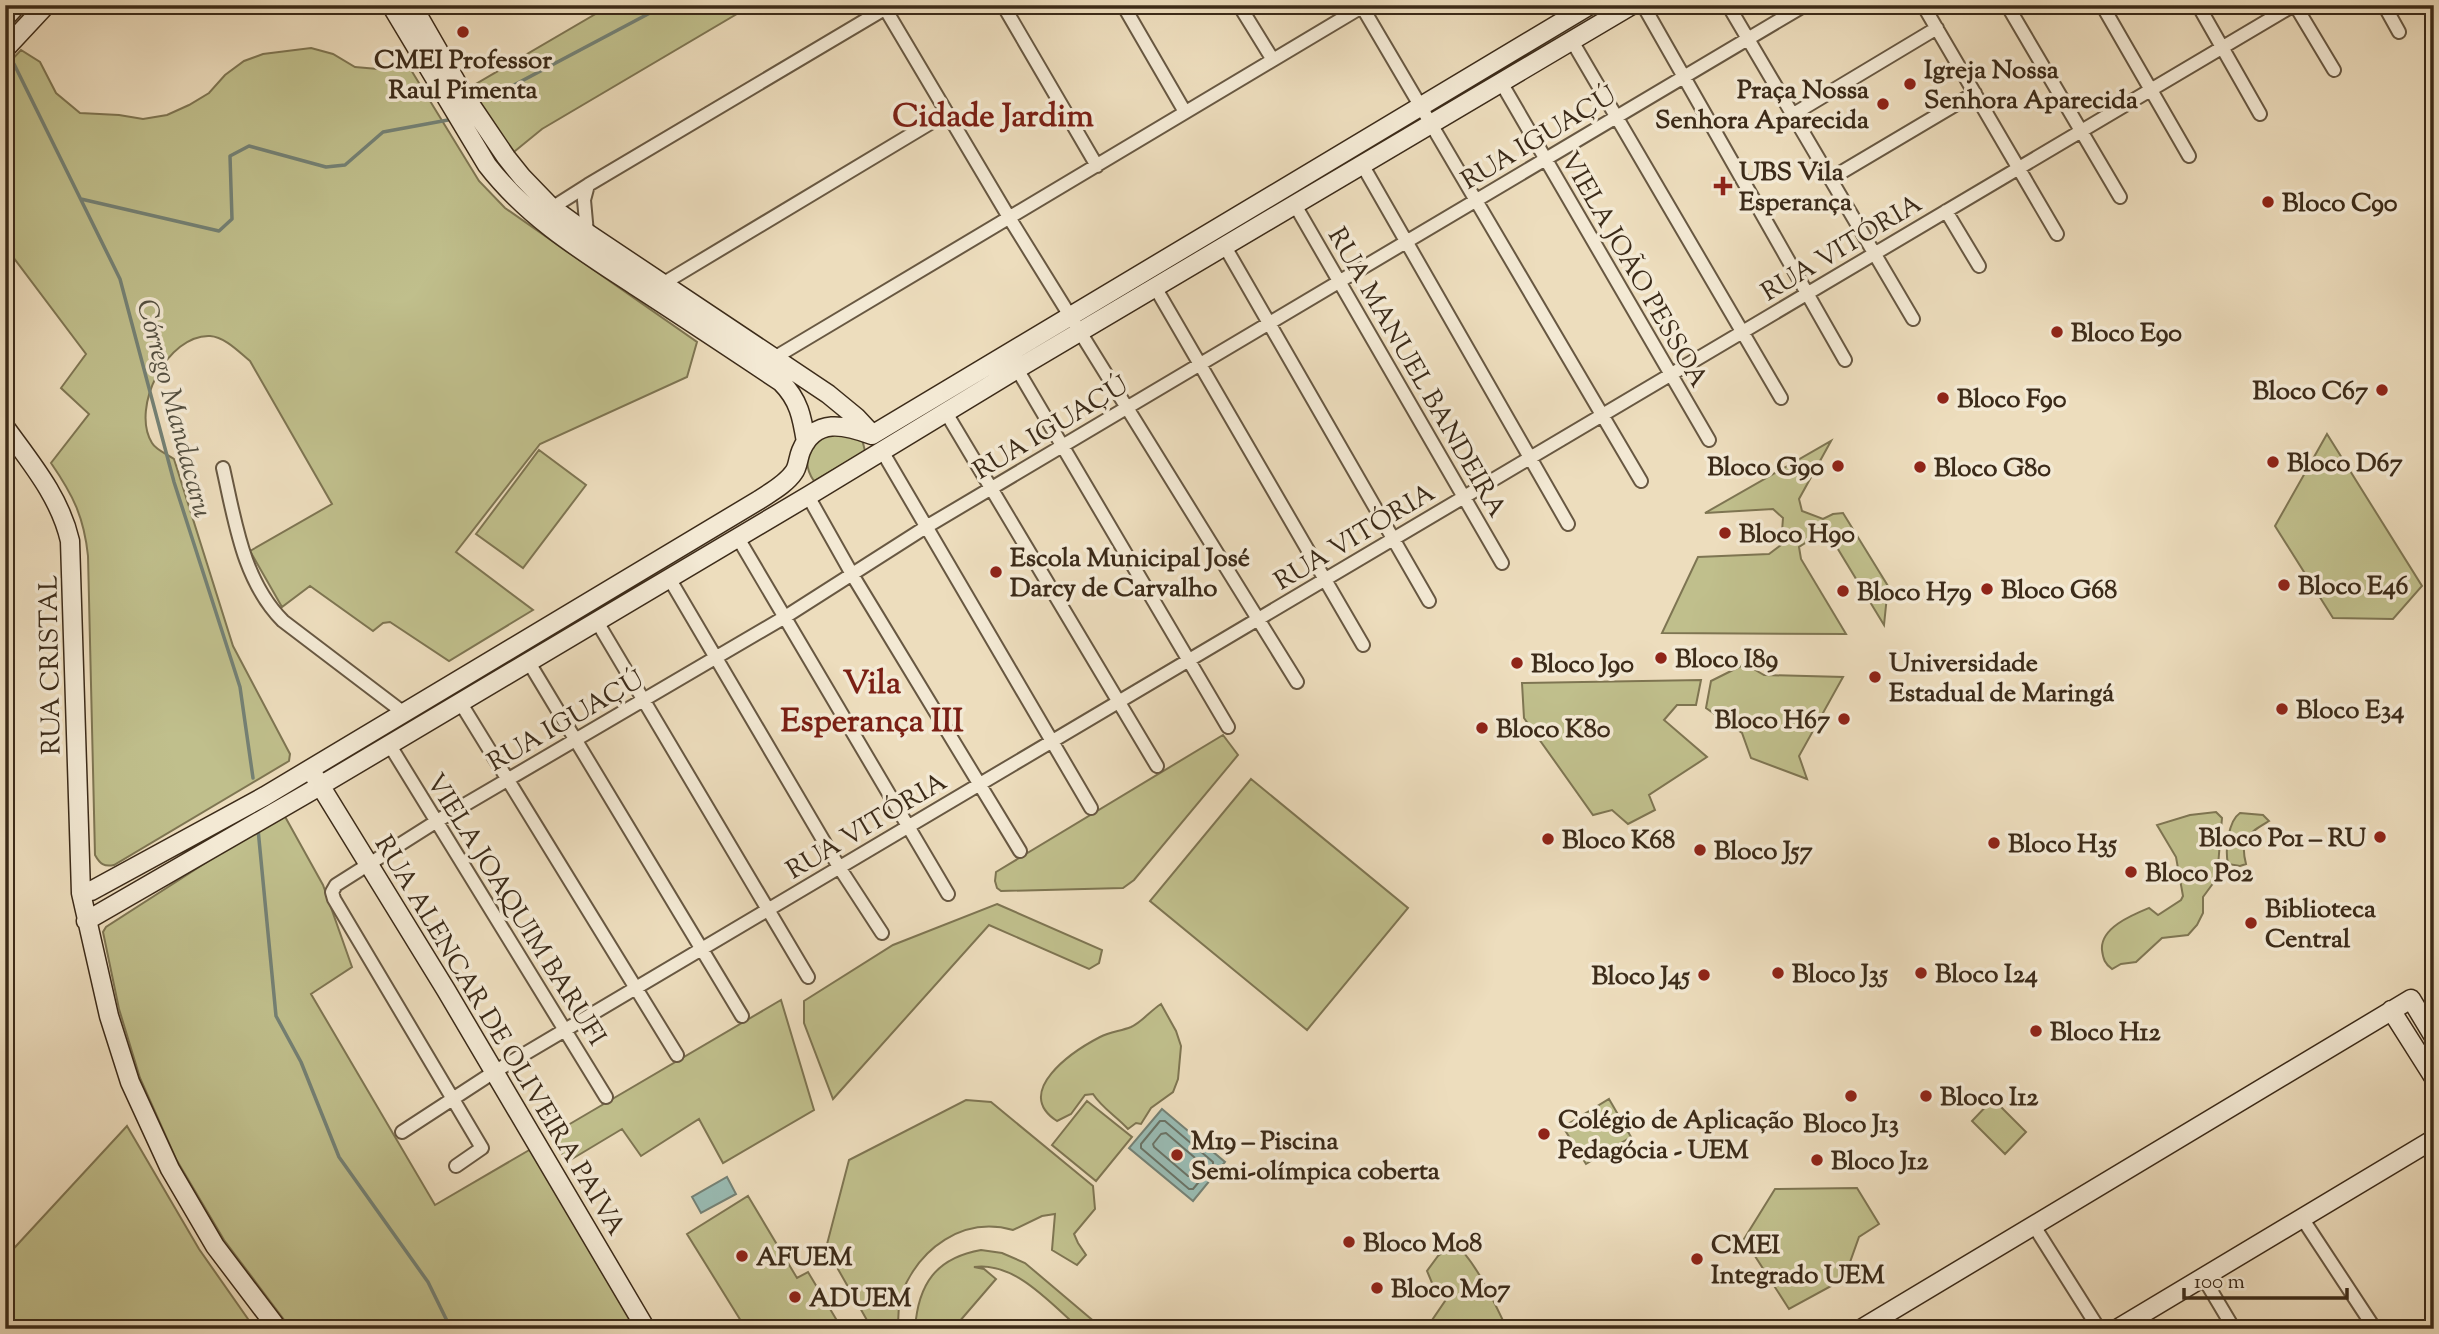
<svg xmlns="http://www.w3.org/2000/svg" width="2439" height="1334" viewBox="0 0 2439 1334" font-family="'Sorts Mill Goudy',serif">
	<rect width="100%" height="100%" fill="#edddbd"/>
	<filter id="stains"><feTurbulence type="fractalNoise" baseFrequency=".00286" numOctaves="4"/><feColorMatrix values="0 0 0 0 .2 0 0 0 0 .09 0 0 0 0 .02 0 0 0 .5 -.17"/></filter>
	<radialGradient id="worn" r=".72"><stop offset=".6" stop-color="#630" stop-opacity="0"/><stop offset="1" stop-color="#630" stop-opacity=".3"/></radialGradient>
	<!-- green -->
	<path fill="#c0bf8c" stroke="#7e7552" stroke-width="2" d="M611 5H752L542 129 504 160 462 92Z
		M311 48 333 54 355 67 378 69 408 65 479 181 505 208 697 342 687 377 540 444 456 552 533 610 449 661 390 622 383 623 373 631 310 586 282 607 250 551 332 504 250 361C239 352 225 337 210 336 168 334 130 407 152 443 156 450 167 454 174 459L233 646 290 754 289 761 114 865C104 867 100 864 95 855L88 556C84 517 73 495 51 463L89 414 61 388 86 354 10 253 5 258V67L21 50 40 62 56 93 80 113 119 115 143 119 167 115 189 105 209 93 225 75 244 61 263 54Z
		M827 433 862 439 865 451 814 481C800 461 810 446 827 433Z
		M2327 434 2422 586 2393 619 2333 618 2275 526Z
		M1831 441 1799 499 1802 511 1823 519 1833 514 1843 513 1888 586 1884 625 1833 541 1823 532 1799 547 1801 559 1846 634 1662 633 1698 557 1769 554 1781 545 1783 518 1773 509 1705 513Z
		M539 450 586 485 523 568 476 534Z
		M1745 664 1764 675 1843 677 1799 756 1807 779 1751 758 1742 733 1706 708 1711 681Z
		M1701 680 1696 705H1677L1664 720 1707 757 1649 795 1655 810 1628 824 1612 810 1593 815 1524 718 1522 683Z
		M1223 735 1238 755 1134 880 1123 888 1001 891 997 888 995 881 996 872Z
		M1251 779 1408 908 1307 1030 1150 901Z
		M2216 812 2222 818 2217 878 2203 897V913L2197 925 2188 935 2162 938 2136 962 2121 964 2112 969C2105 964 2103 959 2102 950 2100 928 2132 915 2149 908L2158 915 2181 900 2183 896 2176 857 2157 825 2190 815Z
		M283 813 323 885 352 967 311 994 435 1205 531 1149 638 1329H291L224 1240 176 1159 140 1078 119 1009 103 932 106 927Z
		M2240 813 2263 815 2269 821C2249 833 2239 838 2246 864L2240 866 2228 864C2225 850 2228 821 2240 813Z
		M997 904 1102 950 1099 963 1089 969 989 925 833 1099 804 1023V1001L893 945Z
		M781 1000 814 1110 723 1163 699 1119 641 1156 622 1129 567 1162 551 1135Z
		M1161 1004 1176 1031 1181 1046 1178 1079 1173 1092 1151 1108 1141 1124 1136 1123 1128 1129C1116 1116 1102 1108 1093 1094L1085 1095 1071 1114 1057 1121C1012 1092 1073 1051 1100 1037 1110 1032 1121 1031 1131 1027 1142 1022 1150 1011 1161 1004Z
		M1609 1099 1631 1137 1586 1164 1563 1127Z
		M1993 1099 2026 1132 2005 1154 1972 1121Z
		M966 1100 991 1102 1093 1186 1095 1209 1074 1234 1078 1243 1086 1255 1077 1265 1052 1250 1055 1214 1042 1216 1013 1230C963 1216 919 1248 901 1295 898 1303 899 1313 898 1322L883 1329H872L826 1248 849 1160Z
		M1087 1101 1132 1137 1096 1181 1052 1145Z
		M127 1126 199 1249 255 1329H26L5 1318V1258Z
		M1857 1188 1879 1224 1859 1237 1844 1279 1789 1309 1744 1239 1775 1189Z
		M748 1196 797 1278 808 1272 842 1329H746L687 1234Z
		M1454 1244C1474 1257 1496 1306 1507 1329H1426L1447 1298 1432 1283 1427 1271 1438 1256Z
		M981 1250 1002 1253 1025 1263 1103 1329H1080C1051 1304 1015 1261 974 1267L984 1269 996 1279 953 1329H915C918 1284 936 1258 981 1250Z"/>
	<!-- water -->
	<path fill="#99bbb3" stroke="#748175" stroke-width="2" d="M1162 1109 1225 1162 1193 1201 1129 1148Z
		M727 1177 736 1194 701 1213 692 1197Z"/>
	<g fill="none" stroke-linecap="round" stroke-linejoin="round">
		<!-- shore -->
		<path stroke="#6a7366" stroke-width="2" d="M1160 1121H1165L1213 1162V1165L1193 1189H1189L1141 1148V1144Z
			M1166 1133 1201 1163V1167L1192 1176H1188L1154 1147 1153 1144 1161 1134Z"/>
		<!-- stream -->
		<path stroke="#748175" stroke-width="3.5" d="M14 64 120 279 174 482 240 687 253 778
			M486 100 665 5
			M81 199 219 231 232 219 230 156 249 146 326 167 345 165 383 132 448 120
			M258 829 276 1016 301 1062 339 1157 428 1282 451 1329"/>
		<!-- street casing -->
		<g stroke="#685842" stroke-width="16">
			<path id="street" d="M883 5 1010 219 1297 682
				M1003 5 1097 166
				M1123 5 1185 112
				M1239 5 1273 60
				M1361 5 1641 481
				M1643 5 1845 360
				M1728 5 1913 319
				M1923 5 2057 234
				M2007 5 2120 197
				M2102 5 2189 156
				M2198 5 2260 114
				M2295 5 2334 70
				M2384 5 2399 32
				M1572 41 1781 398
				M1502 84 1709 440
				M1792 115 1937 28
				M1363 166 1568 524
				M1830 179 1975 93
				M588 185 891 5
				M1295 205 1502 563
				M547 211 588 185 584 200 587 233
				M1946 211 1979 266
				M1224 245 1429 601
				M664 283 947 113
				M1155 287 1363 645
				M774 358 1365 5
				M1017 369 1228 727
				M945 411 1157 766
				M882 451 1091 808
				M223 468C235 521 243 581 283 621L404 713
				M808 496 853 576 1020 851
				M738 538 948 894
				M669 578 839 867 882 933
				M596 620 808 977
				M528 661 742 1016
				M460 702 677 1055
				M389 744 606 1097
				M402 1132 494 1072 565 1030 2294 5
				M456 1166 482 1148 334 899 332 892 336 885 437 821 785 617 926 527 1805 5
				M2302 1218 2375 1329
				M2034 1226 2099 1329
				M2203 1277 2234 1329"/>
		</g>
		<!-- secondary casing -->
		<g stroke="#3c2b19" stroke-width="21">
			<path id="secondary" d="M391 5 487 165C528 218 582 251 637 287 685 318 733 350 781 382 799 400 802 417 806 442
				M412 5 462 92 506 157 522 177 551 207 587 233 828 394 856 417 870 432
				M5 18 17 5
				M5 49 46 5
				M5 427C31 463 60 497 70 541L81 893 109 1016 130 1082 170 1169 215 1246 278 1329
				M315 777 446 990 646 1329
				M81 893 91 891 265 796 759 500C771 492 786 484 794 472 798 467 798 458 801 451 815 417 845 425 872 435L1590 5
				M86 921 320 786 808 496 1017 369 1632 5
				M2391 1010 2434 1078
				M1861 1329 2411 999 2434 1037
				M2117 1329 2434 1139"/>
		</g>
		<!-- street -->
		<use href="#street" stroke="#f3e9d4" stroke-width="12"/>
		<!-- secondary -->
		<use href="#secondary" stroke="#f3e9d4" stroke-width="18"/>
	</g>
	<!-- markers -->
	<g fill="#8f2418" stroke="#f3e9d4" stroke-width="2.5">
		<circle cx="463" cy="32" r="7"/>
		<circle cx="1910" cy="84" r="7"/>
		<circle cx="1883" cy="104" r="7"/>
		<path d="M1719.5 175.5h7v7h7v7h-7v7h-7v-7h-7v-7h7z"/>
		<circle cx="2268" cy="202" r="7"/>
		<circle cx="2057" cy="332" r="7"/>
		<circle cx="2382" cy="390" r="7"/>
		<circle cx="1943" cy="398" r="7"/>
		<circle cx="2273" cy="462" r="7"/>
		<circle cx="1838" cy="466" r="7"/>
		<circle cx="1920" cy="467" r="7"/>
		<circle cx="1725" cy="533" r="7"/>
		<circle cx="996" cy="572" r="7"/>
		<circle cx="2284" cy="585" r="7"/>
		<circle cx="1987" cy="589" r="7"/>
		<circle cx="1843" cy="591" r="7"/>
		<circle cx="1661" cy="658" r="7"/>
		<circle cx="1517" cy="663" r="7"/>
		<circle cx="1875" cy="677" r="7"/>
		<circle cx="2282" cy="709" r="7"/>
		<circle cx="1844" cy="719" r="7"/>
		<circle cx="1482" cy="728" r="7"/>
		<circle cx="2380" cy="837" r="7"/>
		<circle cx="1548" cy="839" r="7"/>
		<circle cx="1994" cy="843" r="7"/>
		<circle cx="1700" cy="850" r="7"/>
		<circle cx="2131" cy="872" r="7"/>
		<circle cx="2251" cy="923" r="7"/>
		<circle cx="1778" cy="973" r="7"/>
		<circle cx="1921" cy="973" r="7"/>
		<circle cx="1704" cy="975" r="7"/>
		<circle cx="2036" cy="1031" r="7"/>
		<circle cx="1851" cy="1096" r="7"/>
		<circle cx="1926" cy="1096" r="7"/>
		<circle cx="1544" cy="1134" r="7"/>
		<circle cx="1177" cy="1155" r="7"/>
		<circle cx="1817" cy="1160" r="7"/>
		<circle cx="1349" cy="1242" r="7"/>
		<circle cx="742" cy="1256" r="7"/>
		<circle cx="1697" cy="1259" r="7"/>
		<circle cx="1377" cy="1288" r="7"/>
		<circle cx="795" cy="1297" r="7"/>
	</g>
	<g text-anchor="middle" stroke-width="7" stroke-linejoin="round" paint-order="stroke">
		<!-- poi labels -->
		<g font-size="26" font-weight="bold" fill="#3c2b19" stroke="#f3e9d4" text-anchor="start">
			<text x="463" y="68" text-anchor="middle">CMEI Professor<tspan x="463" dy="30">Raul Pimenta</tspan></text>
			<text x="1924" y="78">Igreja Nossa<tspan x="1924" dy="30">Senhora Aparecida</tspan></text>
			<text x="1869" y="98" text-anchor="end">Praça Nossa<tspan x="1869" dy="30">Senhora Aparecida</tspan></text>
			<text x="1739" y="180">UBS Vila<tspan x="1739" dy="30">Esperança</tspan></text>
			<text x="2282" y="211">Bloco C90</text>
			<text x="2071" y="341">Bloco E90</text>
			<text x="2368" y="399" text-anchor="end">Bloco C67</text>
			<text x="1957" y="407">Bloco F90</text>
			<text x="2287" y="471">Bloco D67</text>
			<text x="1824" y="475" text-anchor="end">Bloco G90</text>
			<text x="1934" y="476">Bloco G80</text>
			<text x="1739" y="542">Bloco H90</text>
			<text x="1010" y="566">Escola Municipal José<tspan x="1010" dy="30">Darcy de Carvalho</tspan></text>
			<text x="2298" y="594">Bloco E46</text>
			<text x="2001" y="598">Bloco G68</text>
			<text x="1857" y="600">Bloco H79</text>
			<text x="1675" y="667">Bloco I89</text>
			<text x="1889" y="671">Universidade<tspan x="1889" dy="30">Estadual de Maringá</tspan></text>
			<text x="1531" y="672">Bloco J90</text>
			<text x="2296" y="718">Bloco E34</text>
			<text x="1830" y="728" text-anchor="end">Bloco H67</text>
			<text x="1496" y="737">Bloco K80</text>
			<text x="2366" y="846" text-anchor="end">Bloco P01 – RU</text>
			<text x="1562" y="848">Bloco K68</text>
			<text x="2008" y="852">Bloco H35</text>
			<text x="1714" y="859">Bloco J57</text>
			<text x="2145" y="881">Bloco P02</text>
			<text x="2265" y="917">Biblioteca<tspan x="2265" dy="30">Central</tspan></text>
			<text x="1792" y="982">Bloco J35</text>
			<text x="1935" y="982">Bloco I24</text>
			<text x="1690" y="984" text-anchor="end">Bloco J45</text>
			<text x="2050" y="1040">Bloco H12</text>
			<text x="1940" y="1105">Bloco I12</text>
			<text x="1558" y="1128">Colégio de Aplicação<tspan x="1558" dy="30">Pedagócia - UEM</tspan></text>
			<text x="1851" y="1132" text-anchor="middle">Bloco J13</text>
			<text x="1191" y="1149">M19 – Piscina<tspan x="1191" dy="30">Semi-olímpica coberta</tspan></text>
			<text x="1831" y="1169">Bloco J12</text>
			<text x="1363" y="1251">Bloco M08</text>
			<text x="1711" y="1253">CMEI<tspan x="1711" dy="30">Integrado UEM</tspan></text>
			<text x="756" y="1265">AFUEM</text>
			<text x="1391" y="1297">Bloco M07</text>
			<text x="809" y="1306">ADUEM</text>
		</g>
		<!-- street labels -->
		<g font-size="26" fill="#3c2b19" stroke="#f3e9d4">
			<text transform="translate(1538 137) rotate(-31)" y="9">RUA IGUAÇÚ</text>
			<text transform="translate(1841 247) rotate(-31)" y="9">RUA VITÓRIA</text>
			<text transform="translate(1635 269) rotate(60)" y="9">VIELA JOÃO PESSOA</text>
			<text transform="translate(1418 372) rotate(60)" y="9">RUA MANUEL BANDEIRA</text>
			<text transform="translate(1050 427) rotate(-31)" y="9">RUA IGUAÇÚ</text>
			<text transform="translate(1354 536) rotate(-31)" y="9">RUA VITÓRIA</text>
			<text transform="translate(49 665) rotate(-91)" y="9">RUA CRISTAL</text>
			<text transform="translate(565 720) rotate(-30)" y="9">RUA IGUAÇÚ</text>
			<text transform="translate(866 825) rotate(-31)" y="9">RUA VITÓRIA</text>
			<text transform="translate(517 909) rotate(58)" y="9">VIELA JOAQUIM BARUFI</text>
			<text transform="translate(501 1035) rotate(59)" y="9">RUA ALENCAR DE OLIVEIRA PAIVA</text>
		</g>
		<!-- water labels -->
		<g font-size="28" font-style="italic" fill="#534f40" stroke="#f3e9d4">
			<text transform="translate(176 408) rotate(75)" y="10">Córrego Mandacaru</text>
		</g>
		<!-- district labels -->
		<g font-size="33" font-weight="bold" fill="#7a1f14" stroke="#f3e9d4">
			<text x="993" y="126">Cidade Jardim</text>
			<text x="872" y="693">Vila<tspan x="872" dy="38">Esperança III</tspan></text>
		</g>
	</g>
	<!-- margin -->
	<rect width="2439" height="1334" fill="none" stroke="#edddbd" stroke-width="28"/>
	<rect x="7" y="7" width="2425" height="1320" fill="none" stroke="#3c2b19" stroke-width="3.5"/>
	<rect x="14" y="14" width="2411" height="1306" fill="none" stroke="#3c2b19" stroke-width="2"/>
	<!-- scale -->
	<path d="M2184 1288v10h163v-10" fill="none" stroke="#3c2b19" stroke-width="3.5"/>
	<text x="2194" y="1288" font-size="21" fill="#3c2b19" stroke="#f3e9d4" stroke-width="5" paint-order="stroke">100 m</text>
	<rect width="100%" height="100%" filter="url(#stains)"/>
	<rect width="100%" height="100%" fill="url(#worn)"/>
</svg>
